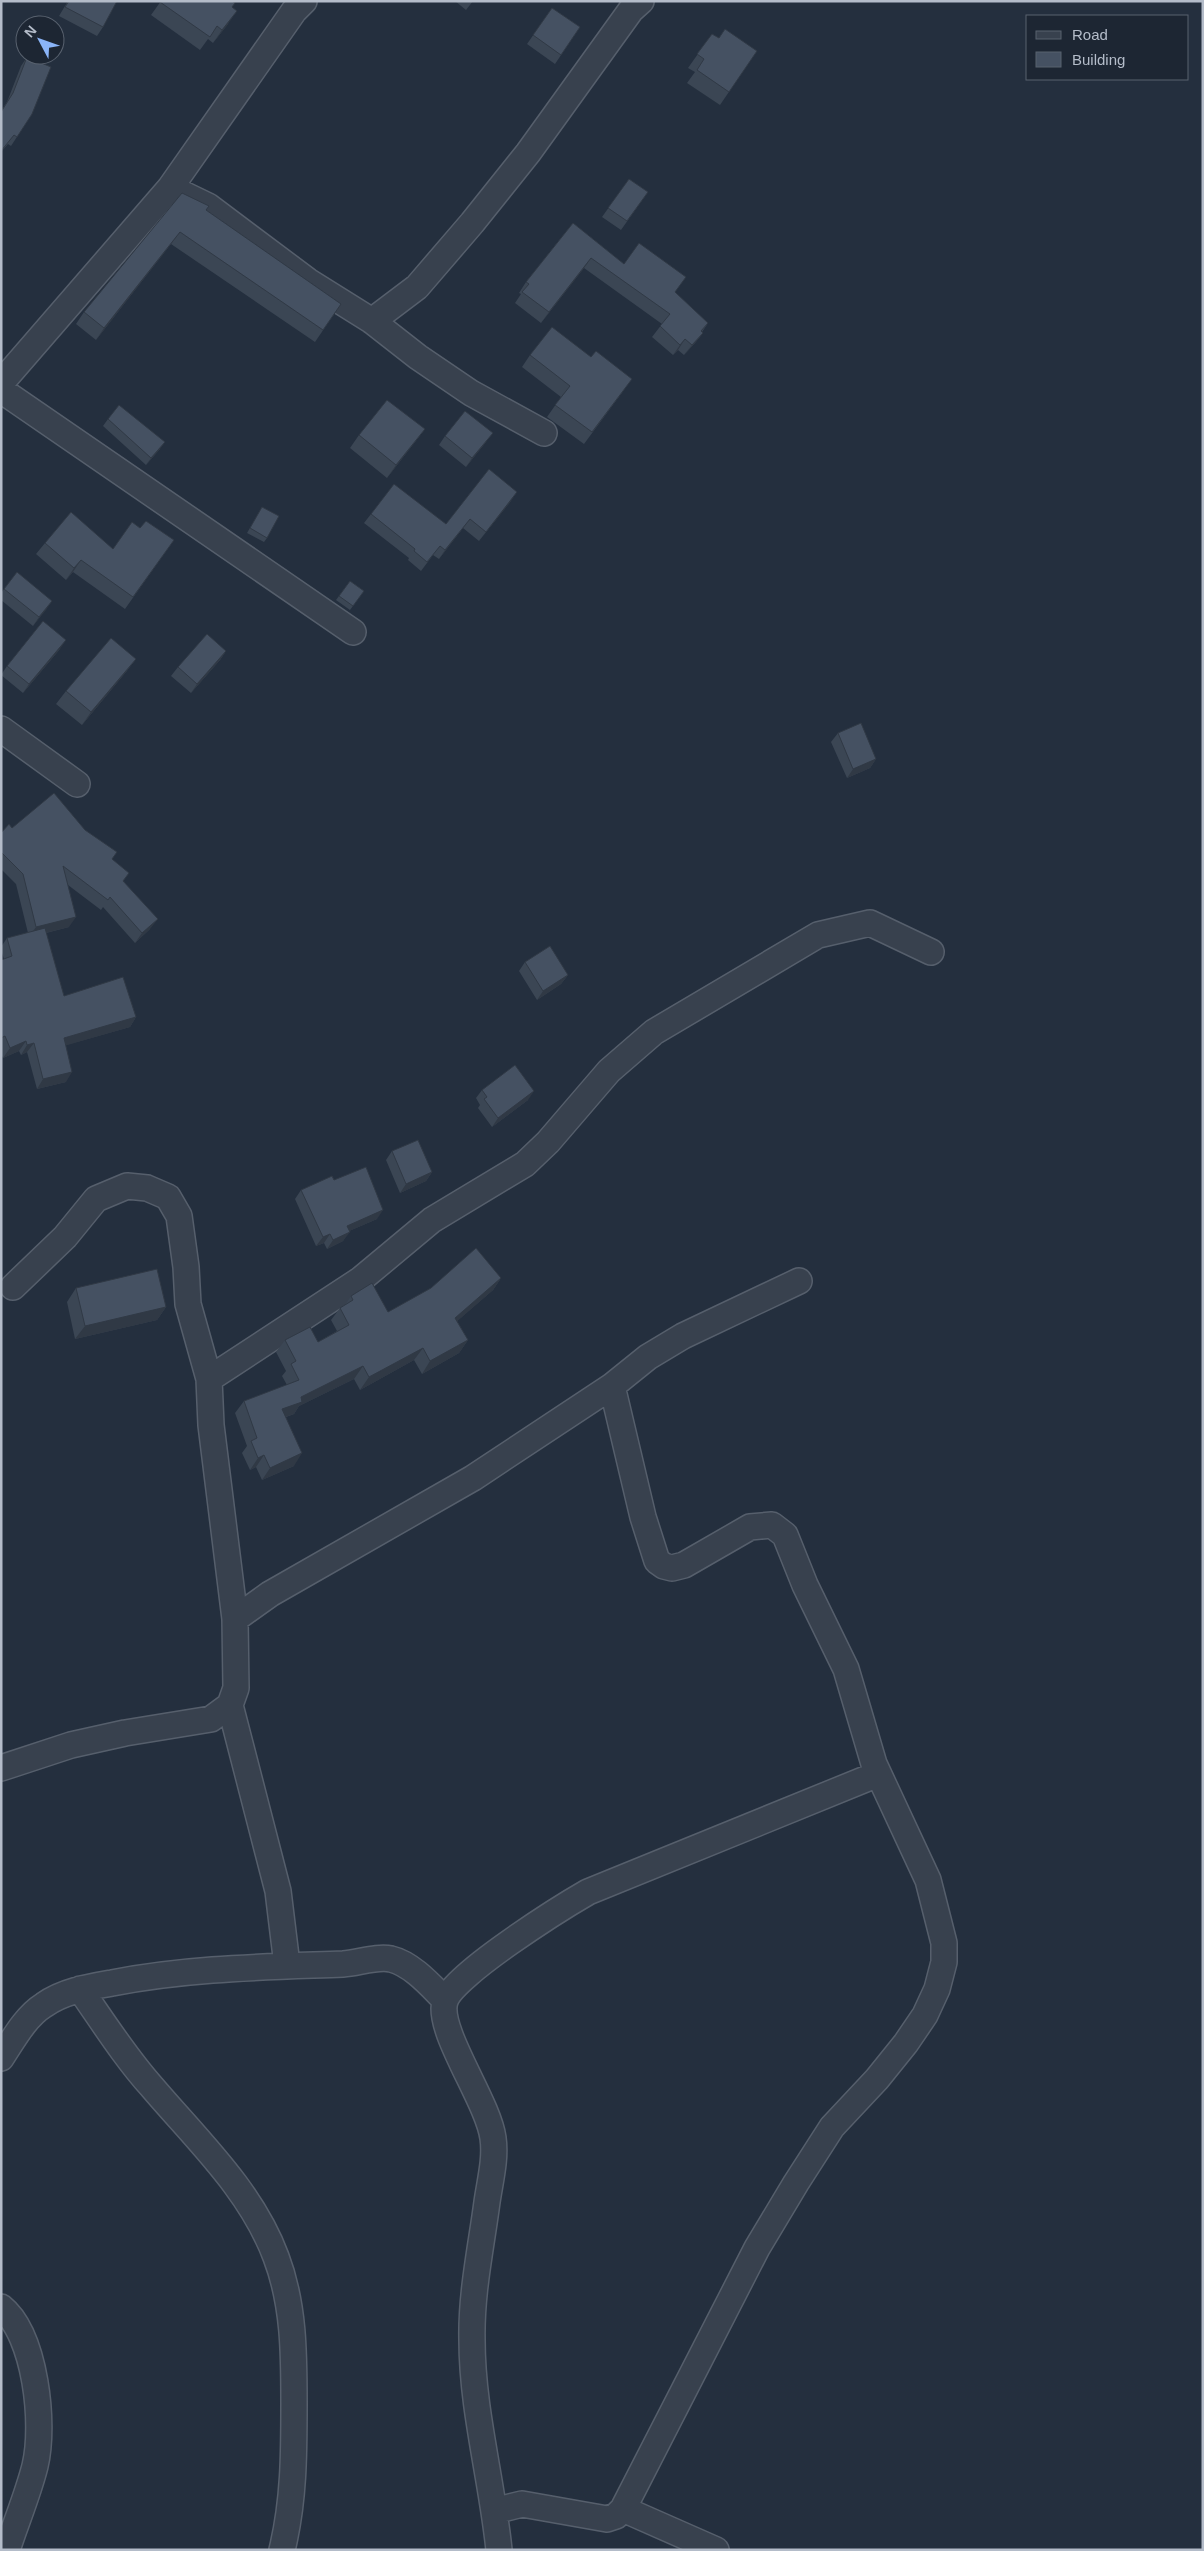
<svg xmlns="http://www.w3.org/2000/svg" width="1204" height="2551" viewBox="0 0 1204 2551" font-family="Helvetica,sans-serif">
	<rect width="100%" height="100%" fill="#242f3e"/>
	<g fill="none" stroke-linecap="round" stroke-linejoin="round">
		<!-- minor casing -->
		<g stroke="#565f6c" stroke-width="28">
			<path id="minor" d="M179 192 208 206 308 281 372 321 418 357 471 393 544 433
				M372 321 417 287 472 223 528 153 631 10 641 1
				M1 383 170 188 294 11 304 1
				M1 390 353 632
				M1 729 77 784
				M209 1379 360 1280 432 1220 525 1164 548 1142 609 1071 654 1032 818 935 870 923 931 952
				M235 1619 270 1594 473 1478 612 1386 648 1357 683 1336 799 1281
				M230 1705 278 1891 287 1965
				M1 1768 71 1745 125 1733 211 1719 230 1705 236 1688 235 1619 211 1425 209 1379 188 1304 186 1267 179 1216 168 1197 147 1188 127 1186 96 1199 65 1237 13 1287
				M80 1989C103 2022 125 2057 152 2087 197 2140 251 2190 276 2257 294 2304 294 2354 294 2403 294 2453 294 2501 282 2550
				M1 2058C13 2040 25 2017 44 2005 64 1991 89 1987 112 1983 188 1968 266 1967 343 1964 358 1963 377 1956 391 1959 412 1964 431 1986 445 2000
				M1 2307C36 2335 45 2425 35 2466 28 2494 16 2522 7 2550
				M623 2509 716 2550
				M494 2511 522 2504 607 2519 616 2516 623 2509 757 2248 796 2183 832 2127 877 2079 906 2043 925 2015 937 1989 944 1962V1943L928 1880 874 1764 846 1669 805 1585 785 1535 772 1525 750 1527 684 1565 672 1568 664 1566 657 1561 643 1517 612 1386
				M499 2550C492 2480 472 2410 472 2340 471 2293 481 2248 487 2202 490 2181 496 2159 493 2138 488 2101 436 2030 445 2001 453 1975 562 1907 588 1892L878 1774"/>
		</g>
		<!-- minor -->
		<use href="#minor" stroke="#38414e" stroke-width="25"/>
	</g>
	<!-- wall -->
	<path fill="#3b4654" d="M68 1H117L103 27 97 36 59 16Z
		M161 1 232 7 228 24 213 43 208 39 200 50 151 15Z
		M455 1H473L466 10Z
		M552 8 580 27 555 64 527 44Z
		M712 34 718 38 757 51 720 105 687 83 695 72 688 68Z
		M27 57 32 114 11 146 8 144 1 152V111L7 102 21 66Z
		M629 179 648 192 621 230 602 217Z
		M206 210 341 304 315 342 171 244 96 340 76 324 84 312Z
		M573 223 624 264 675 293 708 323 702 332 703 333 695 343 684 355 678 350 673 355 652 337 662 324 584 268 541 323 515 303 521 294 519 293 526 282Z
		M530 355 624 390 584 444 547 417 561 397 522 367Z
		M108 419 160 449 146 465 103 426Z
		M425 429 415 442 387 478 350 448 359 435Z
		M445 436 486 442 466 467 439 445Z
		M511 501 479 541 463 528 439 559 433 555 421 571 408 560 409 558 364 523 371 514 446 524Z
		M262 507 267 538 264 542 247 533Z
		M140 528 174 540 125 609 73 572 66 580 36 554 45 543 113 549Z
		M350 581 364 591 350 610 336 600Z
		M4 589 52 601 33 626 1 600V593Z
		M60 649 23 693 1 675 7 666Z
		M226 651 220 660 191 693 171 676 178 667Z
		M136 659 126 672 82 725 56 704 66 691Z
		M838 733 876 759 870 768 847 778 831 742Z
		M12 828 85 830 112 859 150 929 135 943 103 907 101 910 68 885 69 927 46 933 64 996 136 1017 130 1027 66 1045V1082L37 1089 27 1052 21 1055 19 1051 3 1058 1 1054V960L4 959 1 950V947L7 938 28 933 16 884 1 869V833Z
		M525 962 568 975 561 984 537 1000 519 971Z
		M482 1090 528 1100 492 1127 478 1108 480 1105 476 1098Z
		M392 1151 432 1172 426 1181 400 1193 386 1160Z
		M334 1180 377 1219 349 1231 343 1241 327 1249 324 1243 316 1246 295 1199 301 1190Z
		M501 1278 493 1290 457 1321 468 1340 459 1353 422 1374 414 1360 360 1390 354 1379 299 1406 294 1414 286 1417 294 1466 262 1480 256 1467 250 1470 242 1453 247 1446 235 1413 244 1401 287 1385 282 1376 286 1371 276 1352 285 1340 318 1342 337 1331 331 1320 340 1308 345 1305 351 1296 388 1312Z
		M76 1288 166 1307 157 1320 75 1339 67 1302Z"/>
	<!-- shaded-wall -->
	<path fill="#303945" d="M237 11 228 24 213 43 222 30Z
		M180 232 171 244 96 340 104 328Z
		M591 258 584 268 541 323 549 312Z
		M703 333 695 343 684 355 692 345Z
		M685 339 678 350 673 355 680 345Z
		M425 429 415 442 387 478 396 465Z
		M493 433 486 442 466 467 472 458Z
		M165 442 160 449 146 465 151 458Z
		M517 492 511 501 479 541 486 532Z
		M470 519 463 528 439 559 445 550Z
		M81 560 73 572 66 580 74 568Z
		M52 601 46 610 33 626 39 617Z
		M66 640 60 649 23 693 29 684Z
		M226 651 220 660 191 693 197 684Z
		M136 659 126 672 82 725 91 712Z
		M876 759 870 768 847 778 853 769Z
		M76 917 69 927 29 937 36 927Z
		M158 919 150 929 135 943 142 933Z
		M568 975 561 984 537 1000 543 991Z
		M136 1017 130 1027 57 1048 64 1038Z
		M26 1041 19 1051 3 1058 10 1048Z
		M34 1043 27 1052 21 1055 27 1045Z
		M72 1072 66 1082 37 1089 43 1079Z
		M534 1091 528 1100 492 1127 498 1118Z
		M432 1172 426 1181 400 1193 406 1184Z
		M383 1210 377 1219 340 1235 347 1226Z
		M350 1232 343 1241 327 1249 333 1240Z
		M330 1234 324 1243 316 1246 323 1237Z
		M501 1278 493 1290 446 1331 455 1318Z
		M166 1307 157 1320 75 1339 85 1326Z
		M468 1340 459 1353 422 1374 430 1361Z
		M423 1348 414 1360 360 1390 369 1377Z
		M363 1366 354 1379 299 1406 294 1414 273 1421 282 1409 301 1397Z
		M302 1453 294 1466 262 1480 270 1468Z
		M264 1455 256 1467 250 1470 258 1458Z"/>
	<!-- building -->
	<path fill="#455162" stroke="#303945" d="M69 1H117L103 27 65 7Z
		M161 1H232L235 3 232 7 237 11 222 30 217 26 210 37 160 2Z
		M552 8 580 27 561 55 533 35Z
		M725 29 757 51 729 92 697 70 704 59 697 54 712 34 719 38Z
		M27 57 51 67 32 114 17 137 14 135 1 151V112L13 93Z
		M629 179 648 192 627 221 608 208Z
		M182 193 209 206 206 210 341 304 323 330 180 232 104 328 84 312Z
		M573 223 624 264 639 243 686 277 675 292 708 323 701 331 703 333 692 345 685 339 680 345 660 326 670 314 591 258 549 312 522 292 529 284 526 282Z
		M552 327 591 357 596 351 632 379 592 432 555 405 570 386 530 355Z
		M387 400 425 429 396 465 359 435Z
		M119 405 165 442 151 458 108 419Z
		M465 411 493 433 472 458 445 436Z
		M489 469 517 492 486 532 470 519 445 550 440 546 427 562 414 551 415 549 371 514 394 484 446 524Z
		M262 507 279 516 267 538 250 528Z
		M71 512 113 549 132 522 140 528 146 521 174 540 133 597 81 560 74 568 45 543Z
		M17 572 52 601 39 617 4 589Z
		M350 581 364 591 353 606 339 596Z
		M43 621 66 640 29 684 7 666Z
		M207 634 226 651 197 684 178 667Z
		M111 638 136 659 91 712 66 691Z
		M861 723 876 759 853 769 838 733Z
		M54 793 85 830 117 852 112 859 129 873 123 881 158 919 142 933 110 897 108 900 63 866 76 917 36 927 23 874 1 852V833L9 824 12 828Z
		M45 928 64 996 123 977 136 1017 64 1038 72 1072 43 1079 34 1043 27 1045 26 1041 10 1048 5 1036 1 1038V960L12 956 7 938Z
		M550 946 568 975 543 991 525 962Z
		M515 1065 534 1091 498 1118 484 1099 487 1097 482 1090Z
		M418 1140 432 1172 406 1184 392 1151Z
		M366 1167 383 1210 347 1226 350 1232 333 1240 330 1234 323 1237 301 1190 332 1176 334 1180Z
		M476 1248 501 1278 455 1318 468 1340 430 1361 423 1348 369 1377 363 1366 301 1397 302 1402 282 1409 302 1453 270 1468 264 1455 258 1458 251 1441 257 1438 244 1401 299 1380 291 1364 296 1361 285 1340 310 1327 318 1342 349 1325 340 1308 353 1300 351 1296 372 1283 388 1312 431 1288Z
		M157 1269 166 1307 85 1326 76 1288Z"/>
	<!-- border -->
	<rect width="1204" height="2551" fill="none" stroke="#b4bcc9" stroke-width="5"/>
	<!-- legend -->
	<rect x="1026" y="15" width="162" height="65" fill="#1d2633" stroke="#59626f"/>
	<rect x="1036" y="31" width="25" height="8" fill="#38414e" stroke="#59626f"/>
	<text x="1072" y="40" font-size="15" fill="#b4bcc9">Road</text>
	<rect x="1036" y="52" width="25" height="15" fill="#455162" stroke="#59626f"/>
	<text x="1072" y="65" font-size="15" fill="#b4bcc9">Building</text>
	<!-- north arrow -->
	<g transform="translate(40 40) rotate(311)"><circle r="24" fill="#1d2633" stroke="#59626f"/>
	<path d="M0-4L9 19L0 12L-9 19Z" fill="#8ab4f8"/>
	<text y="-8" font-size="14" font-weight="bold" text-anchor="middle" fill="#b4bcc9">N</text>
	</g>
</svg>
